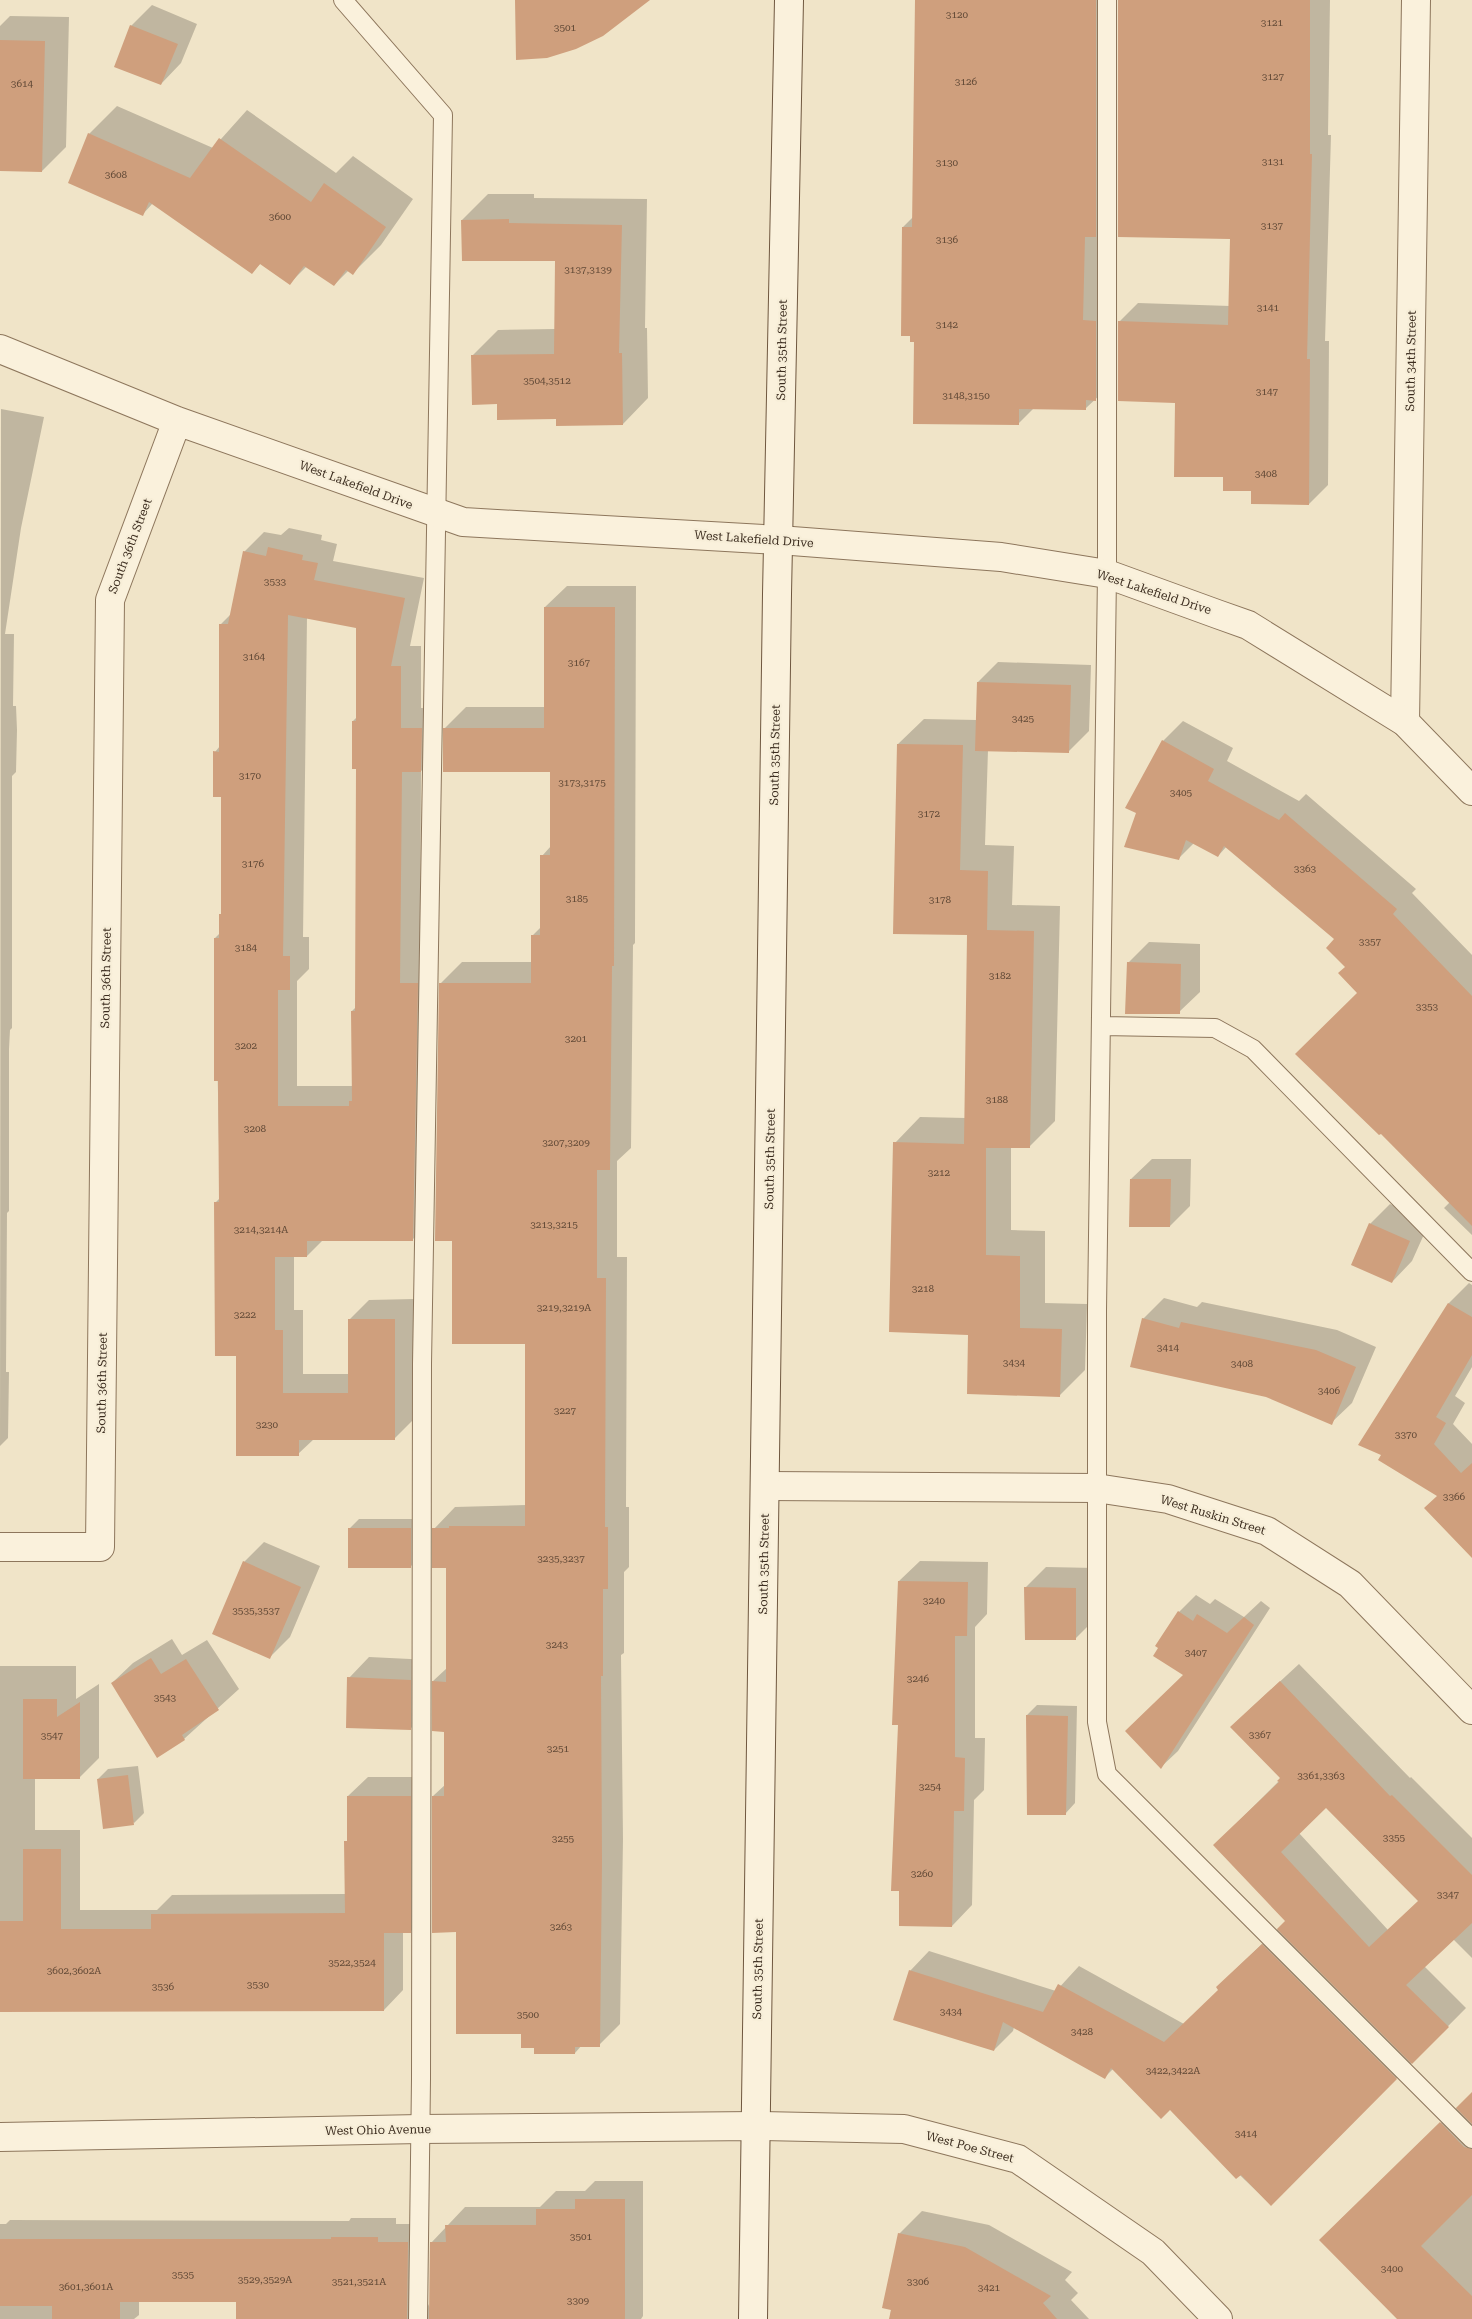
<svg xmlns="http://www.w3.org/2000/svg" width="1472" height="2319" viewBox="0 0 1472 2319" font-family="'Roboto Serif',serif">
	<rect width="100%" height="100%" fill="#f0e4c8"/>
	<!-- shadow -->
	<path fill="#0003" fill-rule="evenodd" d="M917 0H1115V381L1086 408H1034L1018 424 916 341 912 335 903 227 913 217Z
		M1119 0H1330L1328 135H1331L1325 341H1329L1328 485 1309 504 1252 490 1224 476 1177 402 1119 322 1138 303 1230 306 1231 238Z
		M152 5 197 24 181 63 161 84 131 26Z
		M10 16 69 17 66 147 42 171 0 170V26Z
		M117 106 213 148 247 110 336 173 353 156 413 199 381 245 353 273 349 270 334 285 307 266 290 283 261 263 252 272 153 203 143 214 89 134Z
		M488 194H534V198L647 199 645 328H647L648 398 623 424 558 417 498 403 472 356 498 330 555 329 556 260 462 220Z
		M1 409 44 417 21 528 5 634H14L13 706H16L17 730 16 772 12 776V1028L10 1030 9 1049V1211L7 1213 6 1372H9L8 1438 0 1446Z
		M289 528 322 535 321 540 337 544 333 561 424 578 410 646H421V708H441V751L421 771 420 964H437L433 1220 413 1239H324L307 1256H294V1310H303V1374H350L349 1320 369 1300 414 1299V1419L394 1439H314L298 1454 237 1355 216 1202 220 1198 215 938 220 933V915L222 913V796L215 752 220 746V625L231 614 244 552 264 532 281 535ZM307 617 357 627V717L353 721 357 767 356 1007 352 1011 353 1086H297V981L309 969V937H303Z
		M567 586H636L635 943 633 945 631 1148 617 1161V1257H627L626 1507H629V1567L624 1572V1653L621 1655 623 1839 620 2024 599 2045H582L575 2053 535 2047 522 2033 457 1931 433 1796 446 1784V1730L433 1681 447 1668V1566L434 1529 455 1507 526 1505V1343L453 1239 440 984 462 962H532V936L542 926V856L551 846V771L445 728 466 707H545V607Z
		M998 662 1091 665 1089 731 1068 752 988 750 985 845 1014 846 1012 905 1060 906 1055 1121 1029 1147H1011V1230L1045 1231V1303L1087 1304 1085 1370 1059 1396 970 1334 895 1143 920 1117 966 1118 968 934 898 744 924 719 977 720 978 682Z
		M1183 721 1233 748 1227 761 1299 801 1306 794 1416 889 1412 893 1472 955V1235L1444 1208 1450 1202 1346 967 1336 939 1227 846 1218 856 1194 843 1178 859 1163 741Z
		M1149 942 1200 944V992L1179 1012 1128 963Z
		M1152 1159H1191L1190 1206 1170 1226 1131 1179Z
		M1390 1204 1430 1221 1412 1261 1392 1282 1370 1224Z
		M1469 1283 1472 1285V1367L1455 1396 1465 1403 1453 1424 1472 1444V1556L1439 1495 1382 1454 1360 1445 1449 1303Z
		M1164 1298 1197 1307 1202 1302 1337 1330 1376 1347 1352 1403 1331 1423 1143 1319Z
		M359 1519H421V1556L411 1566 349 1529Z
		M264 1542 320 1566 290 1637 270 1657 244 1562Z
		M920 1561 988 1562 987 1614 975 1627V1738H985L984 1790 974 1800 972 1905 952 1926 899 1724V1581Z
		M1046 1567 1096 1568V1618L1075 1639 1025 1588Z
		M1196 1595 1210 1604 1215 1599 1244 1617 1261 1601 1270 1608 1178 1751 1161 1767 1184 1675 1157 1645 1179 1612Z
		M172 1639 182 1655 207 1640 239 1689 184 1739 112 1683 133 1663Z
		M369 1657 431 1660V1709L410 1729 349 1678Z
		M1299 1664 1410 1778 1411 1777 1472 1838V1958L1453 1939 1424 1966 1466 2008 1271 2205 1170 2108 1113 2069 1105 2077 1014 2027 1013 2031 994 2050 910 1971 929 1951 1056 1991 1079 1966 1184 2024 1220 1990 1237 1968 1286 1921 1215 1845 1282 1778 1250 1709ZM1326 1806 1419 1901 1388 1930 1299 1833Z
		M0 1666H76V1699L99 1684V1758L80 1777H35V1830H80V1910H157L172 1895 346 1894 348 1796 368 1777H430V1912L410 1932H403V1990L384 2010H0Z
		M1037 1705 1077 1706 1075 1803 1065 1814 1027 1715Z
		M138 1766 144 1813 134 1823 98 1779 108 1769Z
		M1472 2093V2319H1398L1339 2221Z
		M595 2181H643V2316L641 2319H237L238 2301H139V2315L134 2319H0V2224H6L10 2220 349 2221 351 2218H396V2224H426V2300L430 2308 431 2243 465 2207H540L556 2191H585Z
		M922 2211 989 2225 1072 2272 1065 2280 1078 2293 1071 2300 1089 2319H890L899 2234Z"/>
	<!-- building -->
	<path fill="#cf9f7d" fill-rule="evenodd" d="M515 0H650L603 36 576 49 547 58 516 60Z
		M915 0H1096V237H1085L1083 320 1096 321V401L1086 400V410L1019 409V425L913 424 914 342H910V336H901L902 227H912Z
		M1118 0H1310V154H1312L1307 359H1310L1309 505 1251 504V491H1223V477H1174L1175 403 1118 401V321L1228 325 1230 239 1118 237Z
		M130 25 178 44 161 85 114 67Z
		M0 40 45 41 42 172 0 171Z
		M88 133 190 178 219 138 311 202 324 183 386 227 353 275 346 270 334 286 304 266 290 285 260 264 252 274 149 202 143 216 68 183Z
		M509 219V223L622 225 619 353H622L623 425 556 426V419L497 420V404L472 405 471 355 554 354 555 261H462L461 220Z
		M268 547 303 555 302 560 318 563 314 580 405 598 391 666H401V728H422L421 772H402L400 983H418L413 1241H307V1257H275V1330H283V1393H348V1319H395V1440H299V1456H236V1356H215L214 1202H219L218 1081H214V938H219V914H221V797H213V751L219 752V624H228L243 551 266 556ZM288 615 356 628V721H352V769H356L355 1011H351L352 1101H349V1106H278V990H290V956H283Z
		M544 607H615L614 966H612L610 1170H597V1278H606L605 1527H608V1589H603V1676H601L602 1861 600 2047H575V2054H534V2048H521V2034H456V1932L432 1933V1796H444V1732L432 1731V1681L446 1682V1568H432V1528H449V1526H525V1344H452V1241H435L439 983H531V935H540V855H550V772H443V728H544Z
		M977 682 1071 685 1069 753 975 751Z
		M1162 740 1214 769 1208 781 1279 820 1285 813 1397 909 1393 914 1472 996V1226L1381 1134 1379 1135 1295 1054 1357 993 1338 973 1345 967 1326 948 1334 939 1224 846 1218 857 1186 840 1179 860 1124 847 1136 813 1125 808Z
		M897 744 963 745 960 870 988 871 987 930 1034 931 1030 1148H986V1255L1020 1256V1328L1062 1329 1060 1397 967 1394 968 1335 889 1332 893 1142 964 1144 967 935 893 934Z
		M1127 962 1181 964 1180 1014H1125Z
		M1130 1179H1171L1170 1227H1129Z
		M1369 1223 1410 1241 1392 1283 1351 1265Z
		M1448 1303 1472 1317V1355L1436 1417 1446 1423 1434 1444 1461 1473 1472 1463V1558L1424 1508 1437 1496 1378 1460 1381 1455 1358 1445Z
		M1142 1318 1179 1328 1181 1322 1316 1350 1356 1367 1332 1425 1266 1397 1130 1367Z
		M348 1528H411V1568H348Z
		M243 1561 301 1587 270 1659 212 1634Z
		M898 1581 968 1582 967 1636H955V1757L965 1758 964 1811H954L952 1927 899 1926V1891H891L898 1725H892Z
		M1024 1587 1076 1588V1640H1025Z
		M1178 1611 1193 1621 1197 1614 1227 1633 1244 1617 1254 1625 1161 1769 1125 1731 1183 1675 1153 1656 1158 1648 1155 1646Z
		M151 1658 161 1674 186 1659 219 1710 182 1735 185 1740 157 1758 111 1683Z
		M347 1677 411 1680V1730L346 1728Z
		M1280 1681 1390 1796 1392 1795 1472 1875V1923L1406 1985 1449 2027 1412 2064 1277 1929 1285 1921 1213 1845 1279 1782 1277 1781 1280 1778 1230 1727ZM1326 1808 1418 1901 1369 1947 1281 1852Z
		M23 1699H57V1717L80 1702V1779H23Z
		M1026 1715 1068 1716 1066 1815H1027Z
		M128 1775 134 1825 103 1829 97 1779Z
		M347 1796H411V1933H384V2011L0 2012V1921H23V1849H61V1929H151V1914L345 1913 344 1841H347Z
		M1262 1944 1397 2079 1271 2206 1241 2175 1236 2179 1170 2110 1161 2119 1111 2068 1105 2079 1003 2022 994 2051 893 2020 909 1970 1043 2012 1058 1984 1164 2042 1218 1990 1216 1987Z
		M1472 2092V2124L1456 2108Z
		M1440 2122 1464 2147 1472 2149V2195L1421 2246 1472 2296V2319H1397L1319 2240Z
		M575 2199H625V2319H429L430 2242H446L445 2225H536V2209H575Z
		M898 2233 965 2247 1051 2296 1043 2303 1057 2319H889L891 2310 882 2308Z
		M331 2237H378V2242H408L407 2319H236V2302H120V2319H52V2306H0V2239H331Z"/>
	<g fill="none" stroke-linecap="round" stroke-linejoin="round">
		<!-- service casing -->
		<g stroke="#8d765c" stroke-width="20">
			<path id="service" d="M343 0 443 115 422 1364 421 2079 418 2319
				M1107 0V574L1097 1310V1722L1107 1774 1472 2139
				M1102 1026 1215 1028 1253 1049 1472 1272"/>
		</g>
		<!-- minor casing -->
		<g stroke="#8d765c" stroke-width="30">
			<path id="minor" d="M0 349 177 421 463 522 779 540
				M1405 722 1416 0
				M766 1486 1096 1488 1168 1499 1267 1531 1350 1584 1472 1710
				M0 1547H100L110 600 177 421
				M0 2137 420 2129 756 2126 904 2129 1018 2159 1153 2252 1218 2319"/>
		</g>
		<!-- tertiary casing -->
		<g stroke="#8d765c" stroke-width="30">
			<path id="tertiary" d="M779 540 1001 557 1107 574 1217 614 1248 625 1405 722 1472 791"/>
		</g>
		<!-- secondary casing -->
		<g stroke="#6f573f" stroke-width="30">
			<path id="secondary" d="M753 2319 777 594 789 0"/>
		</g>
		<!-- service -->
		<use href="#service" stroke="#faf1dc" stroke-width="18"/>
		<!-- minor -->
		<use href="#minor" stroke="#faf1dc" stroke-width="28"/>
		<!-- tertiary -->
		<use href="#tertiary" stroke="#faf1dc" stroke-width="28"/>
		<!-- secondary -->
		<use href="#secondary" stroke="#faf1dc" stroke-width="28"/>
	</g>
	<g text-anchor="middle" stroke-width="4.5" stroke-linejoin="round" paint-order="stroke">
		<!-- number labels -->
		<g font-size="10" fill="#624a37">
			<text x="957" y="18">3120</text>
			<text x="1272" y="26">3121</text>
			<text x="565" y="31">3501</text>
			<text x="1273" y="80">3127</text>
			<text x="966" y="85">3126</text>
			<text x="22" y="87">3614</text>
			<text x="1273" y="165">3131</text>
			<text x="947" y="166">3130</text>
			<text x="116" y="178">3608</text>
			<text x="280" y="220">3600</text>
			<text x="1272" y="229">3137</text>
			<text x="947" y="243">3136</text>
			<text x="588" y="273">3137,3139</text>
			<text x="1268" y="311">3141</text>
			<text x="947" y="328">3142</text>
			<text x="547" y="384">3504,3512</text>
			<text x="1267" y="395">3147</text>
			<text x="966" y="399">3148,3150</text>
			<text x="1266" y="477">3408</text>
			<text x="275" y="585">3533</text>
			<text x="254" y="660">3164</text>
			<text x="579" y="666">3167</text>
			<text x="1023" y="722">3425</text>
			<text x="250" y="779">3170</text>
			<text x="582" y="786">3173,3175</text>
			<text x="1181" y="796">3405</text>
			<text x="929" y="817">3172</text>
			<text x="253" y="867">3176</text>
			<text x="1305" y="872">3363</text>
			<text x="577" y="902">3185</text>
			<text x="940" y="903">3178</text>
			<text x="1370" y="945">3357</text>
			<text x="246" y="951">3184</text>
			<text x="1000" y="979">3182</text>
			<text x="1427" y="1010">3353</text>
			<text x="576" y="1042">3201</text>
			<text x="246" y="1049">3202</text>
			<text x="997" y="1103">3188</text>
			<text x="255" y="1132">3208</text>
			<text x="566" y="1146">3207,3209</text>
			<text x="939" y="1176">3212</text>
			<text x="554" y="1228">3213,3215</text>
			<text x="261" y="1233">3214,3214A</text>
			<text x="923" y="1292">3218</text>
			<text x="564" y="1311">3219,3219A</text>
			<text x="245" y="1318">3222</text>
			<text x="1168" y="1351">3414</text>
			<text x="1014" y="1366">3434</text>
			<text x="1242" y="1367">3408</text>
			<text x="1329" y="1394">3406</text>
			<text x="565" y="1414">3227</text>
			<text x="267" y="1428">3230</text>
			<text x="1406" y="1438">3370</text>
			<text x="1454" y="1500">3366</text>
			<text x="561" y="1562">3235,3237</text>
			<text x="934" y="1604">3240</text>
			<text x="256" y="1614">3535,3537</text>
			<text x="557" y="1648">3243</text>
			<text x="1196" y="1656">3407</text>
			<text x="918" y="1682">3246</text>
			<text x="165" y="1701">3543</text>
			<text x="1260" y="1738">3367</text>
			<text x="52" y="1739">3547</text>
			<text x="558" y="1752">3251</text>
			<text x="1321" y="1779">3361,3363</text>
			<text x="930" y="1790">3254</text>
			<text x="1394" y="1841">3355</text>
			<text x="563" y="1842">3255</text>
			<text x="922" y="1877">3260</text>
			<text x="1448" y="1898">3347</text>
			<text x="561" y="1930">3263</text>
			<text x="352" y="1966">3522,3524</text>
			<text x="74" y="1974">3602,3602A</text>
			<text x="258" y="1988">3530</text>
			<text x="163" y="1990">3536</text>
			<text x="951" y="2015">3434</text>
			<text x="528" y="2018">3500</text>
			<text x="1082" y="2035">3428</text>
			<text x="1173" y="2074">3422,3422A</text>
			<text x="1246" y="2137">3414</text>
			<text x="581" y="2240">3501</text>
			<text x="1392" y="2272">3400</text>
			<text x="183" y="2278">3535</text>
			<text x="265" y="2283">3529,3529A</text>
			<text x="359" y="2285">3521,3521A</text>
			<text x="918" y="2285">3306</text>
			<text x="86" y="2290">3601,3601A</text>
			<text x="989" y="2291">3421</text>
			<text x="578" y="2304">3309</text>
		</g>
		<!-- street labels -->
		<g font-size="12" fill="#3d2e20" stroke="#f7eed8">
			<text transform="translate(782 350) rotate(-89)" y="4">South 35th Street</text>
			<text transform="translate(1411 361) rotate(-89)" y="4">South 34th Street</text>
			<text transform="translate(356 485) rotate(20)" y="4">West Lakefield Drive</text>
			<text transform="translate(754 539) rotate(4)" y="4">West Lakefield Drive</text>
			<text transform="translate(130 546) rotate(-69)" y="4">South 36th Street</text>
			<text transform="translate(1154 592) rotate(18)" y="4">West Lakefield Drive</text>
			<text transform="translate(775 755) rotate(-89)" y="4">South 35th Street</text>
			<text transform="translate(106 978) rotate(-89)" y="4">South 36th Street</text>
			<text transform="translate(770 1159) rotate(-89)" y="4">South 35th Street</text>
			<text transform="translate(102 1383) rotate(-89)" y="4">South 36th Street</text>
			<text transform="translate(1213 1515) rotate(17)" y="4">West Ruskin Street</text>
			<text transform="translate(764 1564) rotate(-89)" y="4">South 35th Street</text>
			<text transform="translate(758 1969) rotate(-89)" y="4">South 35th Street</text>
			<text transform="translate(378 2130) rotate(-1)" y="4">West Ohio Avenue</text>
			<text transform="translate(970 2147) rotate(15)" y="4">West Poe Street</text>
		</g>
	</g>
</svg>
